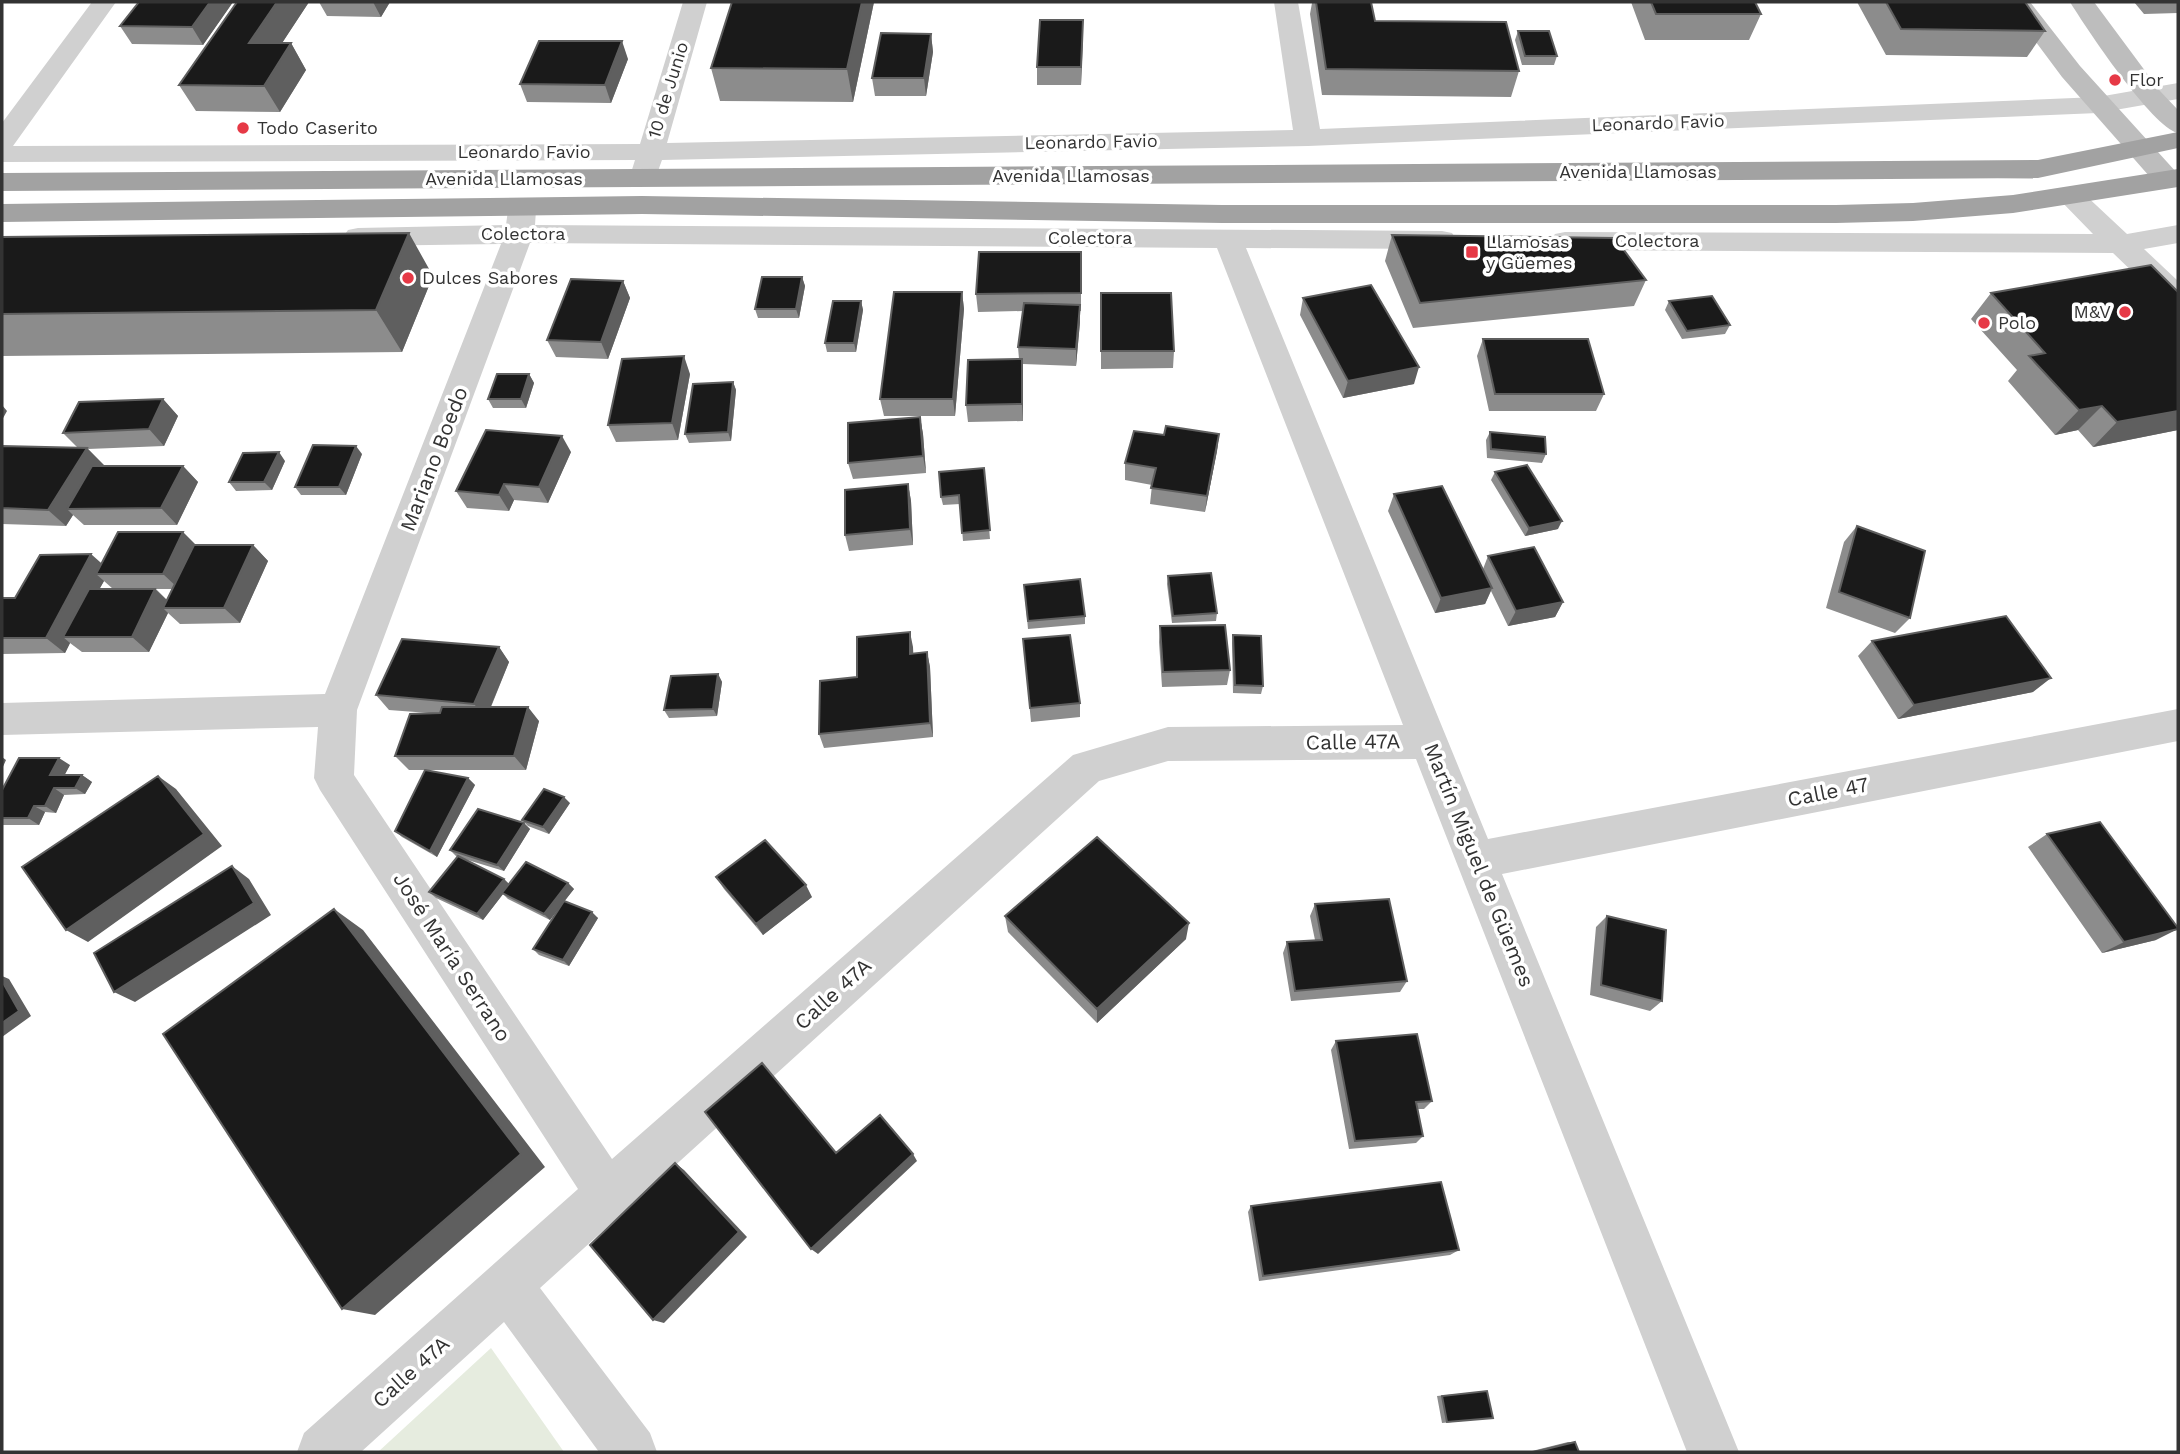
<svg xmlns="http://www.w3.org/2000/svg" width="2180" height="1454" viewBox="0 0 2180 1454" font-family="'Work Sans',sans-serif">
	<rect width="100%" height="100%" fill="#fff"/>
	<!-- green -->
	<path fill="#e6ecdf" d="M491 1348 564 1452H378Z"/>
	<g fill="none" stroke-linecap="round" stroke-linejoin="round">
		<!-- minor -->
		<path fill="#d0d0d0" fill-rule="evenodd" d="M92 2H116L13 146 640 144 683 2H707L667 143 1293 130 1274 2H1298L1320 129 2098 97 2178 83V99L2098 113 1308 146 662 160 654 182 644 185 634 182 630 176 635 160 2 162V123Z
			M2071 188 2081 191 2127 234 2178 225V243L2144 249 2178 281V308L2167 305 2113 253 1565 250 1555 248 1550 241 1555 234 1565 232 2093 234 2057 197 2061 191Z
			M522 201 532 204 536 210 535 225 1442 231 1452 233 1457 240 1452 247 1442 249 1246 248 1488 839 2178 709V741L1502 874 1739 1452H1687L1416 759 1168 761 1099 781 540 1288 650 1433 657 1452H599L504 1322 361 1452H297L304 1433 578 1189 320 790 314 778 318 727 2 735V703L325 694 501 244 358 246 348 244 343 237 348 230 358 228 506 225 508 210 512 204ZM530 243 1217 248 1403 725 1168 727 1073 755 612 1159 354 775 357 710Z"/>
		<!-- secondary -->
		<path fill="#bdbdbd" fill-rule="evenodd" d="M2006 2H2030L2080 66 2177 173V185L2167 188 2157 185 2062 77Z
			M2070 2H2094L2160 91 2178 110V133C2152 127 2086 28 2070 2Z"/>
		<!-- trunk -->
		<path fill="#a2a2a2" fill-rule="evenodd" d="M2178 132V148L2038 178 2 191V173L2038 160Z
			M2178 169V187L2013 213 1913 221 1836 223H1222L642 214 2 222V204L642 196 1222 205H1836L1913 203 2013 195Z"/>
	</g>
	<!-- wall -->
	<path fill="#8c8c8c" fill-rule="evenodd" d="M233 2 203 45 132 44 120 26Z
		M237 2H309L282 43H291L306 70 280 112 196 111 179 85Z
		M319 2H390L381 17 327 16Z
		M732 2H874L853 102 720 101 711 68Z
		M1308 2H1371L1375 21 1519 71 1511 97 1322 95 1310 14 1312 3H1308Z
		M1631 2H1755L1761 14 1749 40H1645Z
		M1857 2H2025L2045 31 2027 57 1886 55Z
		M2134 2H2178V13L2144 14Z
		M1083 20 1081 85H1037V67Z
		M1518 31 1557 56 1554 65H1522L1515 40Z
		M931 34 933 52 926 96H875L872 78Z
		M628 59 611 103 527 102 520 84Z
		M1392 235 1646 280 1634 306 1413 328 1385 261Z
		M2 237 433 276 402 352 2 356Z
		M1081 252V311H1080V322L1076 366 1023 364V421L968 422 966 405 1019 359 1018 347 1023 311 978 312 976 294Z
		M802 277 805 286 799 318H758L755 309Z
		M623 281 630 298 608 359 556 357 547 340Z
		M962 292 964 309 955 416H884L880 399Z
		M2178 292V430L2093 447 2078 430 2055 435 2008 381 2017 370 1971 319 1991 293Z
		M1101 293 1174 351 1173 368 1101 369Z
		M1303 298 1414 384 1343 398 1300 315Z
		M861 301 863 310 856 352H827L825 343Z
		M1669 301 1730 325 1725 334 1682 339 1665 310Z
		M1483 339 1604 394 1596 411H1489L1477 356Z
		M529 374 534 383 526 408H493L488 399Z
		M690 374 678 440 616 442 608 425Z
		M733 382 736 390 731 441 689 443 685 434Z
		M163 399 178 416 164 446 88 449 104 466H183L198 482 177 525H84L73 515 66 526 2 524V446L78 448 63 433Z
		M920 417 923 434 926 473 853 479 848 463Z
		M1490 432 1546 454 1542 463 1487 458 1486 440Z
		M1219 434 1217 451 1205 512 1150 504 1152 485 1125 480V463L1164 435Z
		M571 452 548 503 514 500 509 511 467 508 456 491Z
		M362 454 346 495H301L295 487Z
		M285 461 272 490 236 491 229 482Z
		M984 468 990 539 963 541 960 504 943 505 941 497Z
		M1495 472 1558 529 1525 536 1491 480Z
		M908 484 911 501 913 545 849 551 845 535Z
		M1394 494 1483 569 1488 556 1563 602 1555 617 1508 626 1491 591 1485 604 1435 613 1388 511Z
		M1857 526 1910 618 1895 633 1826 608 1844 542Z
		M195 545H253L268 561 240 623 180 624 168 613 149 652H82L70 643 65 653 2 654V598H15L102 563ZM104 581 113 589H99ZM156 589H172L167 600Z
		M1168 576 1217 613 1216 621 1172 623 1167 584Z
		M1024 585 1085 616V624L1028 629Z
		M1160 626 1230 670 1227 685 1162 687 1159 642Z
		M1233 635 1263 686 1261 694 1233 693 1232 643Z
		M1023 639 1080 703V717L1031 722Z
		M1872 641 2033 692 1898 719 1858 656Z
		M499 647 509 662 491 707 539 721 526 770H409L395 756 429 713 389 710 376 695Z
		M913 647V654L927 652 930 667 933 737 824 748 819 734 857 677Z
		M718 674 722 682 717 716 669 718 664 710Z
		M70 765 64 775H82L92 782 85 794 64 795 56 813 45 812 39 825H2V790Z
		M468 778 475 785 437 857 402 837 395 831Z
		M570 803 549 834 528 826 522 820Z
		M524 823 530 829 504 871 461 858 504 879 509 884 568 883 574 889 564 901 598 918 569 966 539 955 533 949 562 904 550 920 508 899 503 894 483 920 436 898 429 892 457 857 450 850Z
		M2047 834 2156 940 2102 953 2028 847Z
		M716 877 812 897 763 935 724 889Z
		M1315 904 1407 981 1400 992 1291 1001 1283 953 1287 942 1315 940 1310 916Z
		M1005 916 1186 939 1097 1023 1008 932Z
		M1607 916 1662 1001 1650 1011 1590 995 1596 927Z
		M1336 1041 1432 1101 1424 1109H1418L1423 1136 1416 1143 1349 1149 1331 1050Z
		M1251 1206 1459 1250 1450 1255 1259 1281 1248 1212Z
		M1487 1391 1493 1418 1442 1423 1437 1396Z
		M1568 1442H1575L1579 1452H1528Z"/>
	<!-- shaded-wall -->
	<path fill="#5f5f5f" d="M210 2H233L203 45 192 27Z
		M277 2H309L265 69 249 43Z
		M373 2H390L381 17Z
		M862 2H874L853 102 847 69Z
		M1083 20V38L1081 85V67Z
		M931 34 933 52 926 96 924 78Z
		M622 41 628 59 611 103 605 85Z
		M291 43 306 70 280 112 264 86Z
		M409 233 433 276 402 352 376 310Z
		M802 277 805 286 799 318 796 309Z
		M623 281 630 298 608 359 601 342Z
		M962 292 964 309 955 416 953 399Z
		M861 301 863 310 856 352 854 343Z
		M1080 305V322L1076 366V349Z
		M684 356 690 374 678 440 672 423Z
		M1022 359 1023 376V421L1022 404Z
		M1419 367 1414 384 1343 398 1348 381Z
		M529 374 534 383 526 408 521 399Z
		M733 382 736 390 731 441 728 432Z
		M163 399 178 416 164 446 149 429Z
		M2 405 7 411 2 420Z
		M2102 406 2078 430 2055 435 2079 410Z
		M2178 411V430L2093 447 2117 422Z
		M920 417 923 434 926 473 923 456Z
		M1219 434 1217 451 1205 512 1207 496Z
		M562 436 571 452 548 503 539 487Z
		M356 446 362 454 346 495 339 487Z
		M87 448 104 465 77 509H67L73 515 66 526 48 510Z
		M279 452 285 461 272 490 264 482Z
		M183 466 198 482 177 525 161 508Z
		M504 484 514 500 509 511 499 495Z
		M908 484 911 501 913 545 910 529Z
		M1562 521 1558 529 1525 536 1529 528Z
		M183 532 199 548 179 589 163 574Z
		M253 545 268 561 240 623 224 608Z
		M91 554 109 570 96 574 104 581 73 637H63L70 643 65 653 46 638Z
		M1492 588 1485 604 1435 613 1441 598Z
		M155 589 172 605 163 608 168 613 149 652 132 637Z
		M1563 602 1555 617 1508 626 1516 611Z
		M910 632 913 647 914 669 910 654Z
		M499 647 509 662 486 718 474 704Z
		M927 652 930 667 933 737 930 723Z
		M718 674 722 682 717 716 713 709Z
		M2051 678 2033 692 1898 719 1914 705Z
		M528 707 539 721 526 770 514 756Z
		M2 757 6 760 2 769Z
		M59 758 70 765 61 782 50 775Z
		M82 775 92 782 85 794 75 788Z
		M158 776 176 789 222 846 88 942 66 930Z
		M468 778 475 785 437 857 430 851Z
		M54 788 64 795 56 813 45 806Z
		M564 797 570 803 549 834 543 827Z
		M34 806 45 812 39 825 28 818Z
		M524 823 530 829 504 871 497 865Z
		M232 866 249 879 271 915 135 1002 114 992Z
		M504 879 510 885 483 920 477 914Z
		M568 883 574 889 550 920 544 914Z
		M806 885 812 897 763 935 756 924Z
		M334 909 363 930 545 1167 375 1315 342 1309Z
		M592 912 598 918 569 966 563 960Z
		M1189 923 1186 939 1097 1023V1009Z
		M2178 929 2156 940 2102 953 2124 942Z
		M2 976 9 979 31 1016 2 1037Z
		M913 1154 917 1161 818 1254 811 1249Z
		M675 1163 684 1170 747 1237 664 1323 653 1320Z"/>
	<!-- building -->
	<path fill="#1a1a1a" stroke="#5f5f5f" stroke-width="2" d="M139 2H210L192 27 120 26Z
		M237 2H277L249 43H291L264 86 179 85Z
		M732 2H862L847 69 711 68Z
		M1316 2H1371L1375 21 1506 22 1519 71 1326 69Z
		M1651 2H1755L1761 14H1656Z
		M1886 2H2025L2045 31 1901 29Z
		M1040 20H1083L1081 67H1037Z
		M1518 31H1549L1557 56H1525Z
		M881 33 931 34 924 78H872Z
		M539 41H622L605 85 520 84Z
		M409 233 376 310 2 314V237Z
		M1392 235 1615 238 1646 280 1420 303Z
		M979 252H1081V293L976 294Z
		M2151 265 2178 292V411L2117 422 2102 406 2079 410 2029 356 2045 353 1991 293Z
		M762 277H802L796 309H755Z
		M571 279 623 281 601 342 547 340Z
		M1371 285 1419 367 1348 381 1303 298Z
		M894 292H962L953 399H880Z
		M1101 293H1171L1174 351H1101Z
		M1712 296 1730 325 1687 331 1669 301Z
		M833 301H861L854 343H825Z
		M1024 303 1080 305 1076 349 1018 347Z
		M1483 339H1588L1604 394H1495Z
		M684 356 672 423 608 425 622 359Z
		M1022 359V404L966 405 968 360Z
		M497 374H529L521 399H488Z
		M733 382 728 432 685 434 693 384Z
		M163 399 149 429 63 433 79 402Z
		M920 417 923 456 848 463V423Z
		M1166 426 1219 434 1207 496 1151 488 1156 468 1125 463 1134 431 1164 435Z
		M486 430 562 436 539 487 504 484 499 495 456 491Z
		M1490 432 1545 437 1546 454 1491 449Z
		M313 445 356 446 339 487H295Z
		M2 446 87 448 48 510 2 508Z
		M279 452 264 482H229L243 453Z
		M1527 465 1562 521 1529 528 1495 472Z
		M92 466H183L161 508 67 509Z
		M984 468 990 530 962 533 959 495 941 497 939 472Z
		M908 484 910 529 845 535V490Z
		M1442 486 1492 588 1441 598 1394 494Z
		M1857 526 1925 551 1910 618 1839 592Z
		M118 532H183L163 574H96Z
		M194 545H253L224 608H163Z
		M1534 547 1563 602 1516 611 1488 556Z
		M91 554 46 638H2V598H15L40 555Z
		M1211 573 1217 613 1173 616 1168 576Z
		M1080 579 1085 616 1028 621 1024 585Z
		M89 589H155L132 637H63Z
		M2006 616 2051 678 1914 705 1872 641Z
		M1225 625 1230 670 1163 672 1160 626Z
		M910 632V654L927 652 930 723 819 734 820 681 857 677V637Z
		M1070 635 1080 703 1030 708 1023 639Z
		M1233 635 1261 636 1263 686 1235 685Z
		M402 639 499 647 474 704 376 695Z
		M718 674 713 709 664 710 671 676Z
		M442 707H528L514 756H395L410 714 440 713Z
		M19 758H59L50 775H82L75 788H54L45 806H34L28 818H2V790Z
		M425 770 468 778 430 851 395 831Z
		M158 776 204 834 66 930 22 867Z
		M544 789 564 797 543 827 522 820Z
		M478 809 524 823 497 865 450 850Z
		M2100 822 2178 928V929L2124 942 2047 834Z
		M1097 837 1189 923 1097 1009 1005 916Z
		M765 840 806 885 756 924 716 877Z
		M458 856 504 879 477 914 429 892Z
		M526 862 568 883 544 914 502 893Z
		M232 866 254 903 114 992 94 953Z
		M1389 899 1407 981 1295 991 1287 942 1322 940 1315 904Z
		M564 901 592 912 563 960 533 949Z
		M334 909 521 1154 342 1309 163 1034Z
		M1607 916 1666 930 1662 1001 1601 985Z
		M2 981 19 1011 2 1023Z
		M1417 1034 1432 1101 1416 1102 1423 1136 1355 1141 1336 1041Z
		M762 1063 836 1153 880 1115 913 1154 811 1249 705 1112Z
		M675 1163 739 1232 653 1320 590 1245Z
		M1441 1182 1459 1250 1263 1276 1251 1206Z
		M1487 1391 1493 1418 1447 1422 1442 1396Z
		M1575 1442 1579 1452H1534Z"/>
	<!-- markers -->
	<g fill="#e63946" stroke="#fff" stroke-width="2.5">
		<circle cx="2115" cy="80" r="7"/>
		<circle cx="243" cy="128" r="7"/>
		<rect x="1465" y="245" width="14" height="14" rx="3.5"/>
		<circle cx="408" cy="278" r="7"/>
		<circle cx="2125" cy="312" r="7"/>
		<circle cx="1984" cy="323" r="7"/>
	</g>
	<g text-anchor="middle" stroke-width="7" stroke-linejoin="round" paint-order="stroke">
		<!-- far-poi labels -->
		<g font-size="18" fill="#333" stroke="#fff" text-anchor="start">
			<text x="2129" y="86">Flor</text>
			<text x="257" y="134">Todo Caserito</text>
			<text x="1486" y="248">Llamosas<tspan x="1486" dy="21">y Güemes</tspan></text>
			<text x="422" y="284">Dulces Sabores</text>
			<text x="2111" y="318" text-anchor="end">M&amp;V</text>
			<text x="1998" y="329">Polo</text>
		</g>
		<!-- far-street labels -->
		<g font-size="18" fill="#333" stroke="#fff">
			<text transform="translate(668 90) rotate(-73)" y="6">10 de Junio</text>
			<text transform="translate(1658 123) rotate(-2)" y="6">Leonardo Favio</text>
			<text transform="translate(1091 142) rotate(-1)" y="6">Leonardo Favio</text>
			<text x="524" y="158">Leonardo Favio</text>
			<text x="1638" y="178">Avenida Llamosas</text>
			<text x="1071" y="182">Avenida Llamosas</text>
			<text x="504" y="185">Avenida Llamosas</text>
			<text x="523" y="240">Colectora</text>
			<text x="1090" y="244">Colectora</text>
			<text x="1657" y="247">Colectora</text>
		</g>
		<!-- street labels -->
		<g font-size="21" fill="#333" stroke="#fff">
			<text transform="translate(434 459) rotate(-69)" y="7">Mariano Boedo</text>
			<text transform="translate(1353 742) rotate(-1)" y="7">Calle 47A</text>
			<text transform="translate(1828 792) rotate(-11)" y="7">Calle 47</text>
			<text transform="translate(1479 865) rotate(68)" y="7">Martín Miguel de Güemes</text>
			<text transform="translate(452 957) rotate(57)" y="7">José María Serrano</text>
			<text transform="translate(833 994) rotate(-42)" y="7">Calle 47A</text>
			<text transform="translate(411 1372) rotate(-42)" y="7">Calle 47A</text>
		</g>
	</g>
	<!-- border -->
	<rect width="2180" height="1454" fill="none" stroke="#333333" stroke-width="7"/>
</svg>
